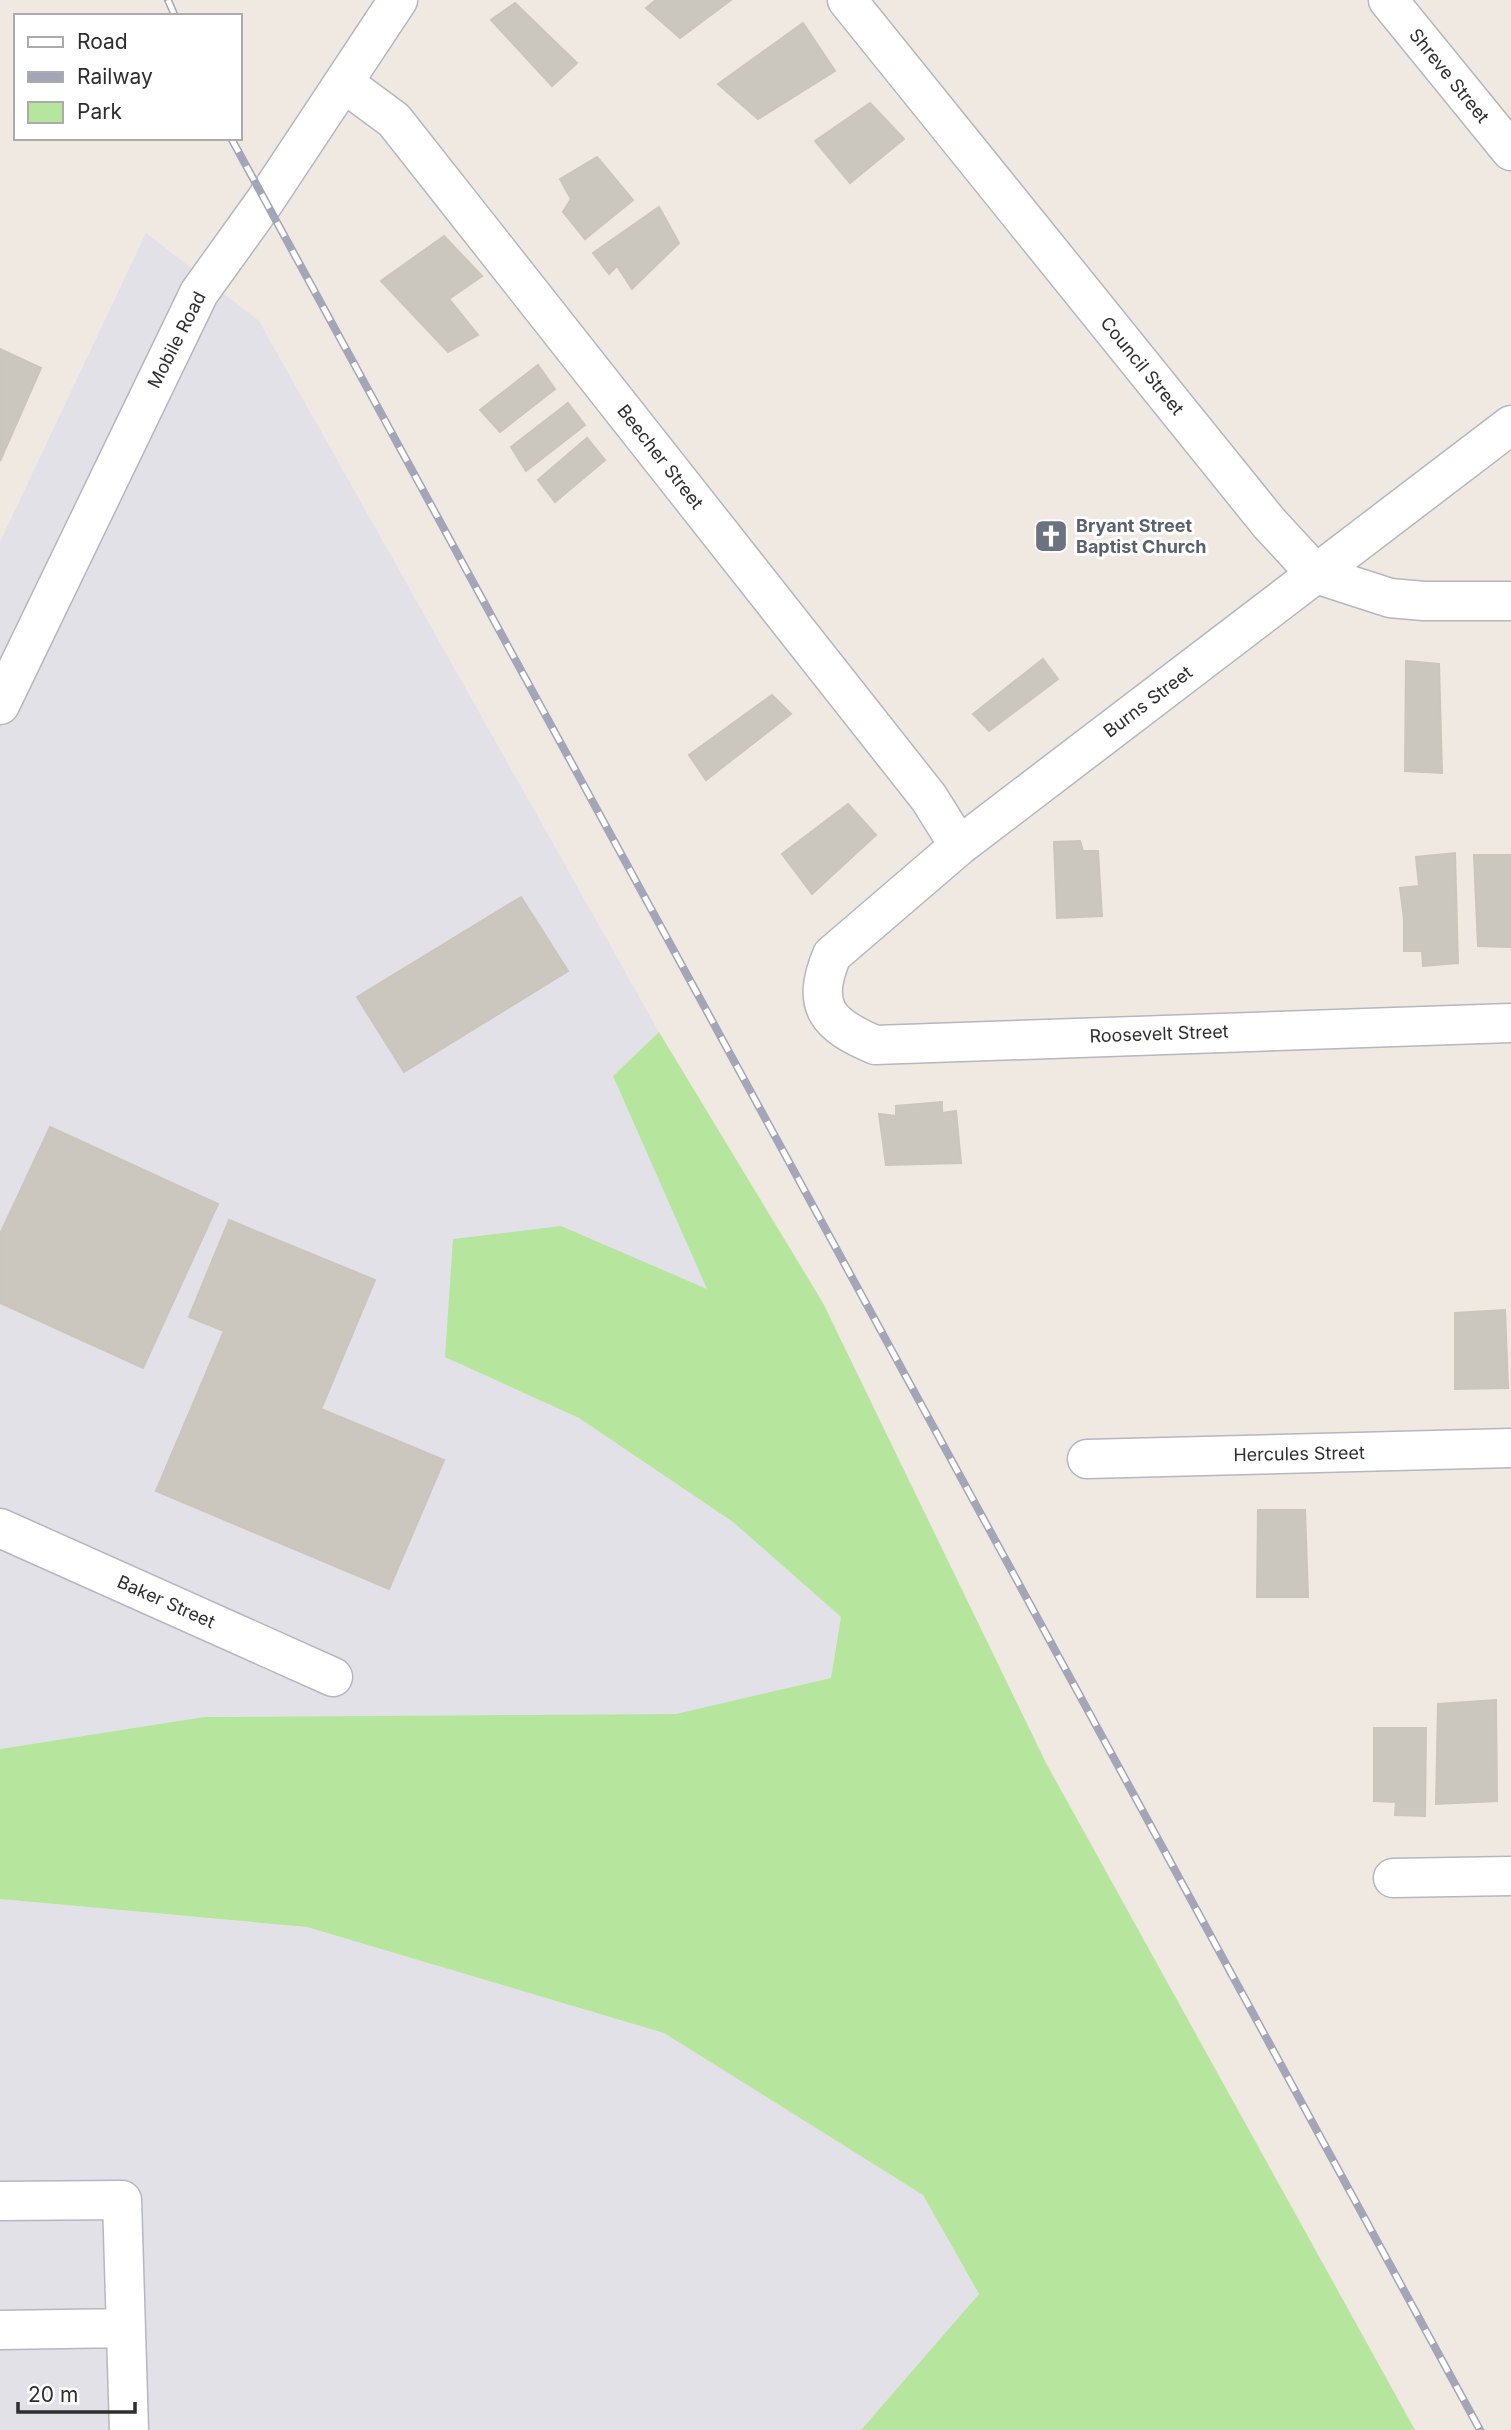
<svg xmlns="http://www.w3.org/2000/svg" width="1511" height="2430" viewBox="0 0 1511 2430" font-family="Inter,sans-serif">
	<rect width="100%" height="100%" fill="#efe9e1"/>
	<!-- industrial -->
	<path fill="#e3e1e8" d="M146 233 259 321 659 1032 613 1076 708 1290 561 1227 446 1357 579 1418 733 1522 841 1617 831 1679 676 1714 204 1717 0 1749V542Z
		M0 1899 307 1927 664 2033 923 2195 979 2294 861 2430H0Z"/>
	<!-- green -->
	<path fill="#b6e59e" d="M659 1032 823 1303 1046 1763 1415 2430H861L979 2294 923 2195 664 2033 307 1927 0 1899V1749L204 1717 676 1714 831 1678 841 1617 733 1522 579 1418 445 1357 453 1239 561 1226 707 1289 613 1076Z"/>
	<!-- building -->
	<path fill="#cbc7bf" stroke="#cbc5ba" stroke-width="2" d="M656 0H731L680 38 646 8Z
		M515 3 577 63 552 86 491 20Z
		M803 23 835 71 758 119 718 84Z
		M870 103 904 139 850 183 815 141Z
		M597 157 633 200 585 239 563 212 571 199 560 179Z
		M659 207 679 243 632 289 617 266 609 274 593 253Z
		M444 236 482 276 449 299 478 335 448 352 381 281Z
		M0 349 41 368 0 461Z
		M538 365 555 389 500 432 480 410Z
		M568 403 585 425 526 471 511 447Z
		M587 438 605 460 555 502 538 480Z
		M1043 659 1058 679 989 731 973 714Z
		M1406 661 1439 664 1442 773 1405 771Z
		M772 695 791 714 706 780 689 755Z
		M848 804 876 835 812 894 782 854Z
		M1080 841 1083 851H1098L1102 916 1057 918 1054 842Z
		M1455 853 1458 963 1423 966 1422 951H1404V919L1400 888 1419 886 1416 857Z
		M1474 855H1511V947L1478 946Z
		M521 897 568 971 404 1072 357 997Z
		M942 1102V1113L956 1111 961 1163 886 1165 879 1114 896 1116V1106Z
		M50 1127 218 1204 143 1368 0 1303V1234Z
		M229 1220 375 1280 321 1409 444 1460 389 1589 156 1491 224 1331 189 1317Z
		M1505 1310 1508 1388 1455 1389V1313Z
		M1258 1510H1305L1308 1597H1257Z
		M1496 1700 1497 1801 1436 1804 1438 1704Z
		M1374 1728H1426L1425 1816 1395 1815 1396 1802 1374 1801Z"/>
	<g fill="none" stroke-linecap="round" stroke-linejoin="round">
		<!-- minor casing -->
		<g stroke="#b4b7c1" stroke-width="41">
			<path id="minor" d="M847 0 1269 523 1316 574 1390 598 1424 601H1511
				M1388 0 1511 151
				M344 83 394 120 929 798 959 846
				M1511 425 959 846 832 955C810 1007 828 1025 875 1045L1511 1023
				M0 705 199 293 265 201 398 0
				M1087 1459 1511 1448
				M0 1528 333 1677
				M1393 1878 1511 1876
				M0 2201 122 2200 129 2430
				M0 2330 126 2328"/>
		</g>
		<!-- minor -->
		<use href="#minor" stroke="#fff" stroke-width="38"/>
		<!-- rail casing -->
		<g stroke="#a3a6b8" stroke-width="8">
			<path id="rail" d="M168 0 175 16
				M231 138 1480 2430"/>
		</g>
		<!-- rail -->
		<use href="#rail" stroke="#fff" stroke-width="5" stroke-dasharray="16" stroke-linecap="butt"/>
	</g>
	<!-- icons -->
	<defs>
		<g id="church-square" transform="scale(1.75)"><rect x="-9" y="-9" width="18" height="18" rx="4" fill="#6b7280" stroke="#fff"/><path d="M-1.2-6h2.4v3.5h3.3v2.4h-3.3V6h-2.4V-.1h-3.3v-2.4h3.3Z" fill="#fff"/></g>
	</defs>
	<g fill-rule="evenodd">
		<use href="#church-square" x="1051" y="536"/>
	</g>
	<g text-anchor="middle" stroke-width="6" stroke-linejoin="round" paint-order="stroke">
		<!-- street labels -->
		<g font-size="18" fill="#2e2e2e" stroke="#fff">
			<text transform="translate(1449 76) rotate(51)" y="6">Shreve Street</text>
			<text transform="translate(177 340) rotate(-63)" y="6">Mobile Road</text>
			<text transform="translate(1142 366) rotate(51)" y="6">Council Street</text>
			<text transform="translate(660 457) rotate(52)" y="6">Beecher Street</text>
			<text transform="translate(1148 702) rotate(-37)" y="6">Burns Street</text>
			<text transform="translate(1159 1034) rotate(-2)" y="6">Roosevelt Street</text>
			<text transform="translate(1299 1454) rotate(-1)" y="6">Hercules Street</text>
			<text transform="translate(166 1602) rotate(24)" y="6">Baker Street</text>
		</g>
		<!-- worship labels -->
		<g font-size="18" font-weight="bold" fill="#5b616d" stroke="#fff" text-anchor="start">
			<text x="1076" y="532">Bryant Street<tspan x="1076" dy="21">Baptist Church</tspan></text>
		</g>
	</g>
	<!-- legend -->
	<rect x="14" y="14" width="228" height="126" fill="#ffffff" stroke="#ababab" stroke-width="2"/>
	<rect x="28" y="37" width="35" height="10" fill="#ffffff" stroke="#ababab" stroke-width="2"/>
	<text x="77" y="49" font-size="21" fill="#2e2e2e">Road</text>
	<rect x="28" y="72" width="35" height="10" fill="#a3a6b8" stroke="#ababab" stroke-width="2"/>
	<text x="77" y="84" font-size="21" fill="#2e2e2e">Railway</text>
	<rect x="28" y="102" width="35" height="21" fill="#b6e59e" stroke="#ababab" stroke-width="2"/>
	<text x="77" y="119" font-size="21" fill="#2e2e2e">Park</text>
	<!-- scale -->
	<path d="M18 2402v10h117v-10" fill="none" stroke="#2e2e2e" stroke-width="3.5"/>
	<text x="28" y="2402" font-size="21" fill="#2e2e2e" stroke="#ffffff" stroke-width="5" paint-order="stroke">20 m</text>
</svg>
